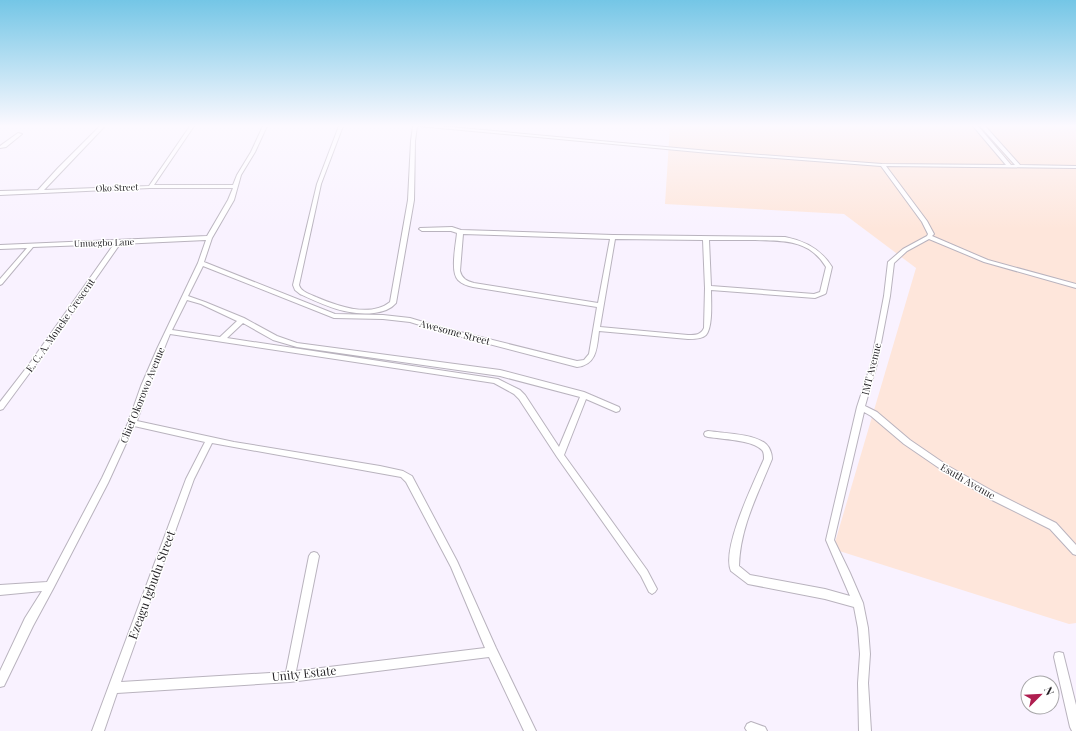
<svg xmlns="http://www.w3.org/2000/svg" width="1076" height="731" viewBox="0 0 1076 731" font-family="'Playfair Display',serif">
	<rect width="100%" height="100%" fill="#f9f2ff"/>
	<!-- education -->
	<path fill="#fee6db" d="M670 126H1076V623L1069 624 833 549 916 268 844 214 665 204Z"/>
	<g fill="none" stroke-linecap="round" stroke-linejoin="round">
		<!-- minor casing -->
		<g stroke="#b9b3be" stroke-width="2">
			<path id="minor" d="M100 126H105L44 190 149 186 190 126H194L154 185H233L237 175 251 152 263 126H267L255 152 241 175 234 200 212 238 204 262 335 314 383 315 410 318 440 327 577 361 584 360 589 354 597 307 473 287C468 286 462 284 458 280 450 272 456 244 457 233L451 231H422L419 229 420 228 452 227 461 230 613 235 785 237C805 241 821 249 832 267L826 293 825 294 815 298 711 290C711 301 713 327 706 335 702 339 694 339 688 339L599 331C597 347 597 365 577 367L439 331 410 322 383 319 334 318 203 266 188 296 205 302 244 318 277 336 297 343 500 370 584 392 619 407 620 409 619 411 616 412 586 399 564 455 647 570 657 589 655 592 652 594 649 592 641 576 557 457 519 399 514 394 494 383 170 334 149 386 137 421 234 442 380 466 403 471 412 476 457 561 496 648 536 731H524L489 657 290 682 117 693 104 731H92L186 479 205 442 134 426 108 483 53 589 33 626 4 686 0 687V671L25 618 42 591 0 595V585L47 582 102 478 128 423 141 386 157 349 198 263 206 240 120 244 34 367 3 409 0 410V402L30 363 114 244 33 247 2 284 0 285V279L27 248 0 249V245L207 236 228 200 233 188H150L0 195V191L38 190 58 168ZM463 234 610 239 598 303 474 283C467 281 462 279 460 271ZM615 239 703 240 705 288 704 328C701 335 695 335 688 335L600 327ZM709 240C724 240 740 240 755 240 784 241 809 239 826 267L820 292 814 294 711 286ZM187 300 201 304 237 321 220 337 172 330ZM243 323 273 340 297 347 500 376 580 397 559 447 525 395 520 390 498 379 227 338ZM212 443 401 477 406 482 451 567 485 648 296 671 319 556 317 553 314 552 311 553 309 556 286 672 121 682 194 479Z
				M339 126H343L321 184 299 285C301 292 310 294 316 297 337 306 370 318 390 302L408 200 411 141 413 126H417L415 141 414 200 396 303C391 309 382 312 374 313 347 316 324 305 300 294L295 290 293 285 317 184Z
				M418 126H439L709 151 882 164 1006 165 973 126H978L1011 165H1015L980 126H985L1020 165 1076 166V168L886 166 927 221 934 234 932 236 988 260 1076 284V288L984 262 929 239 907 251 894 263 890 296 877 364 865 406 877 412 910 440 948 466 996 493 1056 523 1076 545V555L1073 554 1050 529 990 499 942 470 904 444 871 416 864 412 834 540 850 573 863 603 868 628 870 654 868 683 871 731H859L858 683 860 654 858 628 854 607 825 599 748 584 731 571C721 549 754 482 764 459 764 456 764 452 762 450 753 440 721 439 708 437L705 436 704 434 705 432 708 431C723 433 755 434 766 444 770 448 772 454 772 459 758 494 740 527 739 566L750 575 825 589 850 596 826 540 857 407 871 364 884 296 888 262 903 249 927 236 928 234 922 222 881 166 709 153Z
				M18 133 22 134 6 147 0 148V146Z
				M1059 652 1063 653 1076 705V731H1072L1070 727 1054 657 1055 653Z
				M751 722 765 727 767 731H747L745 728 747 724Z"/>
		</g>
		<!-- minor -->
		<use href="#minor" fill="#fff" fill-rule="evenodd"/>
	</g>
	<!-- sky -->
	<linearGradient id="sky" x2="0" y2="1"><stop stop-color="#74c6e6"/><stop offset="0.55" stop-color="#fcf9ff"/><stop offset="1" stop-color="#fcf9ff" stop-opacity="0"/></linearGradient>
	<rect width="1076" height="229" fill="url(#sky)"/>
	<g text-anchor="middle" stroke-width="3" stroke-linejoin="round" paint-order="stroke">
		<!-- far-street labels -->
		<g font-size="9" fill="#211f23" stroke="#fff">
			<text transform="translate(117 188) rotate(-2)" y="3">Oko Street</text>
			<text transform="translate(104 243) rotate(-2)" y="3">Umuegbo Lane</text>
		</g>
		<!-- street labels -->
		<g font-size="10" fill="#211f23" stroke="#fff">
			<text transform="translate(60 325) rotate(-55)" y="4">E. C. A. Moneke Crescent</text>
			<text transform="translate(455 332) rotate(15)" y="4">Awesome Street</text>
			<text transform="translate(871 369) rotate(-76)" y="4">IMT Avenue</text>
			<text transform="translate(142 395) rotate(-68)" y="4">Chief Okorowo Avenue</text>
			<text transform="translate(968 481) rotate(30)" y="4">Esuth Avenue</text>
		</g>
		<!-- near-street labels -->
		<g font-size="12" fill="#211f23" stroke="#fff">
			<text transform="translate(152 585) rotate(-70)" y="4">Ezeagu Igbudu Street</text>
			<text transform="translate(304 674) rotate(-6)" y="4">Unity Estate</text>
		</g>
	</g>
	<!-- north arrow -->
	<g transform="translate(1040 695) rotate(66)"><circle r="19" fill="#ffffff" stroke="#a6a5a7"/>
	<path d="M0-3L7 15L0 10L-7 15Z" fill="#af1e50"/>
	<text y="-6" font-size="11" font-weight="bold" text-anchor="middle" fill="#211f23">N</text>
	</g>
</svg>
